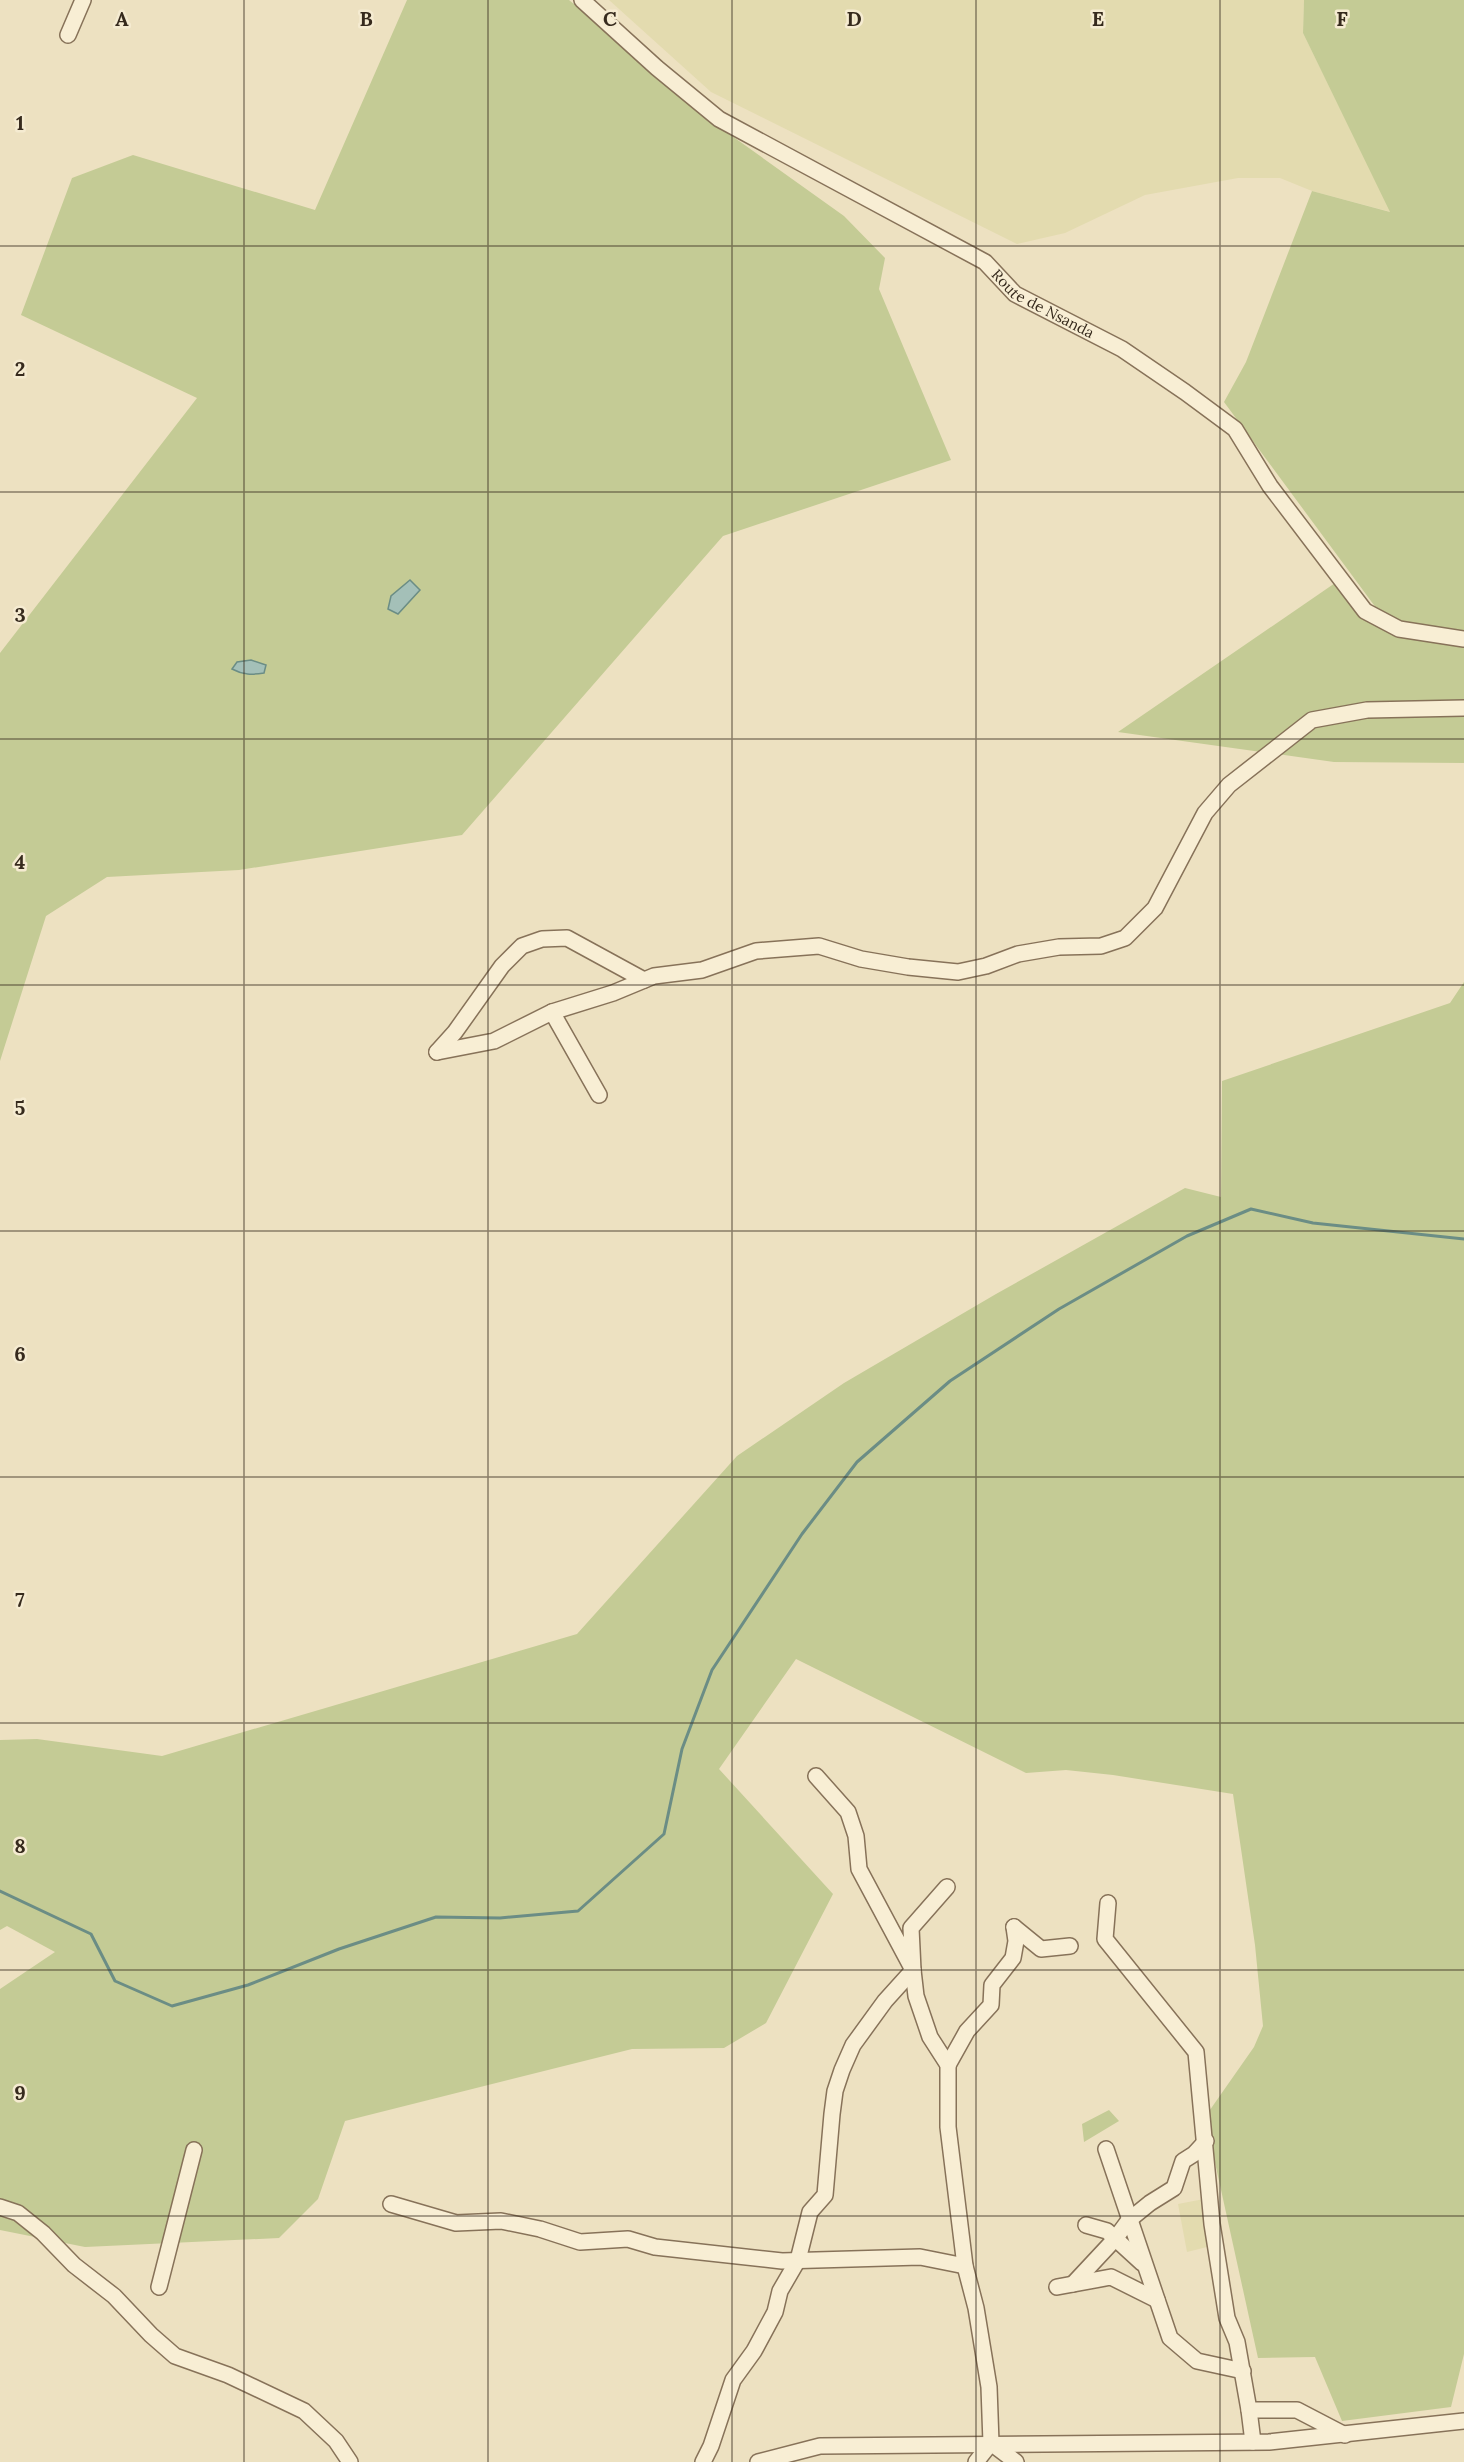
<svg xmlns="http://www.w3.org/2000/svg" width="1464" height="2462" viewBox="0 0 1464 2462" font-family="Lora,serif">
	<rect width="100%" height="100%" fill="#ede1c1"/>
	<!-- farmland -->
	<path fill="#e3dbaf" d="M609 0H1304L1303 33 1391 212 1312 191 1280 178H1238L1145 195 1065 233 1017 244 711 92Z
		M1204 2199 1211 2246 1187 2252 1178 2204Z"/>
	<!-- green -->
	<path fill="#c4cb95" d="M407 0H569L725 131 844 216 885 258 879 289 951 460 723 536 462 835 239 870 107 877 46 916 0 1061V653L197 398 21 315 72 178 133 155 315 210Z
		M1304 0H1464V632L1385 620 1224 402 1246 362 1312 191 1390 212 1303 33Z
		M1338 581 1361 614 1464 645V763L1334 762 1118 732Z
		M1464 982V2354L1451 2407 1342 2421 1315 2357 1258 2358 1205 2117 1254 2047 1263 2026 1255 1945 1233 1794 1113 1775 1066 1770 1026 1773 796 1659 719 1769 833 1894 766 2023 724 2048 632 2049 345 2121 318 2199 279 2238 85 2247 0 2230V1989L55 1952 7 1926 0 1930V1740L37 1739 162 1756 577 1634 737 1456 844 1383 996 1294 1185 1188 1221 1197 1222 1081 1450 1003Z
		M1109 2110 1119 2121 1084 2142 1082 2124Z"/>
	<!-- water -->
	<path fill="#a4c0b8" stroke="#6b8d85" stroke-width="1.5" d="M410 580 420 590 398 614 388 609 391 596Z
		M251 660 266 665 264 673C252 675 243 675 232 669L237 662Z"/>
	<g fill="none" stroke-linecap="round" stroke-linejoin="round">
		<!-- stream -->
		<path stroke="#6b8d85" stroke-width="3" d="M0 1891 91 1934 115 1981 172 2006 248 1985 339 1949 436 1917 500 1918 578 1911 664 1834 682 1749 712 1670 802 1534 857 1462 950 1381 1059 1309 1187 1236 1251 1209 1313 1223 1464 1239"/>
		<!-- minor casing -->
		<g stroke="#877259" stroke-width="18">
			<g id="minor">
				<path id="s1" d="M582 0 657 68 719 119 985 262 1015 294 1122 349 1185 392 1235 429 1270 486 1365 611 1399 629 1464 639"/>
				<path d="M68 35 83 0"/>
				<path d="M552 1012 599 1095"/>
				<path d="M437 1052 494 1041 552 1012 613 993 654 976 702 970 756 951 819 946 861 959 908 967 958 972 986 966 1018 954 1059 947 1101 946 1125 938 1155 908 1205 813 1229 785 1312 720 1367 710 1464 708"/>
				<path d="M437 1052 455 1032 502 966 522 946 542 939 567 938 644 980"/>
				<path d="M816 1776 848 1812 856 1836 859 1869 913 1970 911 1928 947 1887"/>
				<path d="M1108 1903 1105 1939 1196 2052 1212 2224 1227 2318 1237 2342 1249 2410H1297L1345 2435"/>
				<path d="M1014 1927 1041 1949 1070 1946"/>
				<path d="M913 1970 916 1996 930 2037 948 2065V2127L965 2266 976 2308 989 2387 991 2443 976 2462"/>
				<path d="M948 2065 967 2031 991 2005 992 1985 1013 1958 1016 1941 1014 1927"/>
				<path d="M1106 2149 1170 2338 1197 2361 1243 2371"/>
				<path d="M391 2204 456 2223 501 2221 540 2229 580 2242 628 2239 655 2247 782 2261 920 2257 965 2266"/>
				<path d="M0 2207 18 2213 43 2233 74 2265 114 2296 151 2335 175 2356 228 2375 304 2411 336 2441 350 2462"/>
				<path d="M1086 2225 1107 2231 1142 2263"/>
				<path d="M1073 2284 1115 2239 1129 2220 1150 2203 1174 2188 1183 2161 1194 2154 1206 2141"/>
				<path d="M159 2287 194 2150"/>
				<path d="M1057 2287 1111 2277 1157 2300"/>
				<path d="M1249 2410 1253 2442"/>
				<path d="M991 2443 1016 2462"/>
				<path d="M703 2462 711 2446 733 2380 754 2351 775 2312 780 2291 798 2260 810 2212 825 2195 832 2114 835 2091 842 2070 853 2045 885 2001 913 1970"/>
				<path d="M758 2462 820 2446 1269 2442 1464 2421"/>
			</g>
		</g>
		<!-- minor -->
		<use href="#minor" stroke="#f8eed4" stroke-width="15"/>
	</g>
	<!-- grid -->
	<path fill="none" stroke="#362a1d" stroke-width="1.5" stroke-opacity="0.55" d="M244 0V2462M488 0V2462M732 0V2462M976 0V2462M1220 0V2462M0 246H1464M0 492H1464M0 739H1464M0 985H1464M0 1231H1464M0 1477H1464M0 1723H1464M0 1970H1464M0 2216H1464"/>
	<g text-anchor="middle" stroke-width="5" stroke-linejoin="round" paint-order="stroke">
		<!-- street labels -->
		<g font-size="15" fill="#362a1d" stroke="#f5ebd1">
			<text dy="5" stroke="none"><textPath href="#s1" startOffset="556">Route de Nsanda</textPath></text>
		</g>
	</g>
	<g font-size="20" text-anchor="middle" font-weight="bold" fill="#362a1d" stroke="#f5ebd1" stroke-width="5" stroke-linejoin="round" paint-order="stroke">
		<text x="122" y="26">A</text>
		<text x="366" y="26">B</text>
		<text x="610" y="26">C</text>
		<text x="854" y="26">D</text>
		<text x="1098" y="26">E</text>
		<text x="1342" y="26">F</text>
		<text x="20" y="130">1</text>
		<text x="20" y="376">2</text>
		<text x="20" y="622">3</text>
		<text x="20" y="869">4</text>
		<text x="20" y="1115">5</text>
		<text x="20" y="1361">6</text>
		<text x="20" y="1607">7</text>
		<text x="20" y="1853">8</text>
		<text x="20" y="2100">9</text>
	</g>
</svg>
